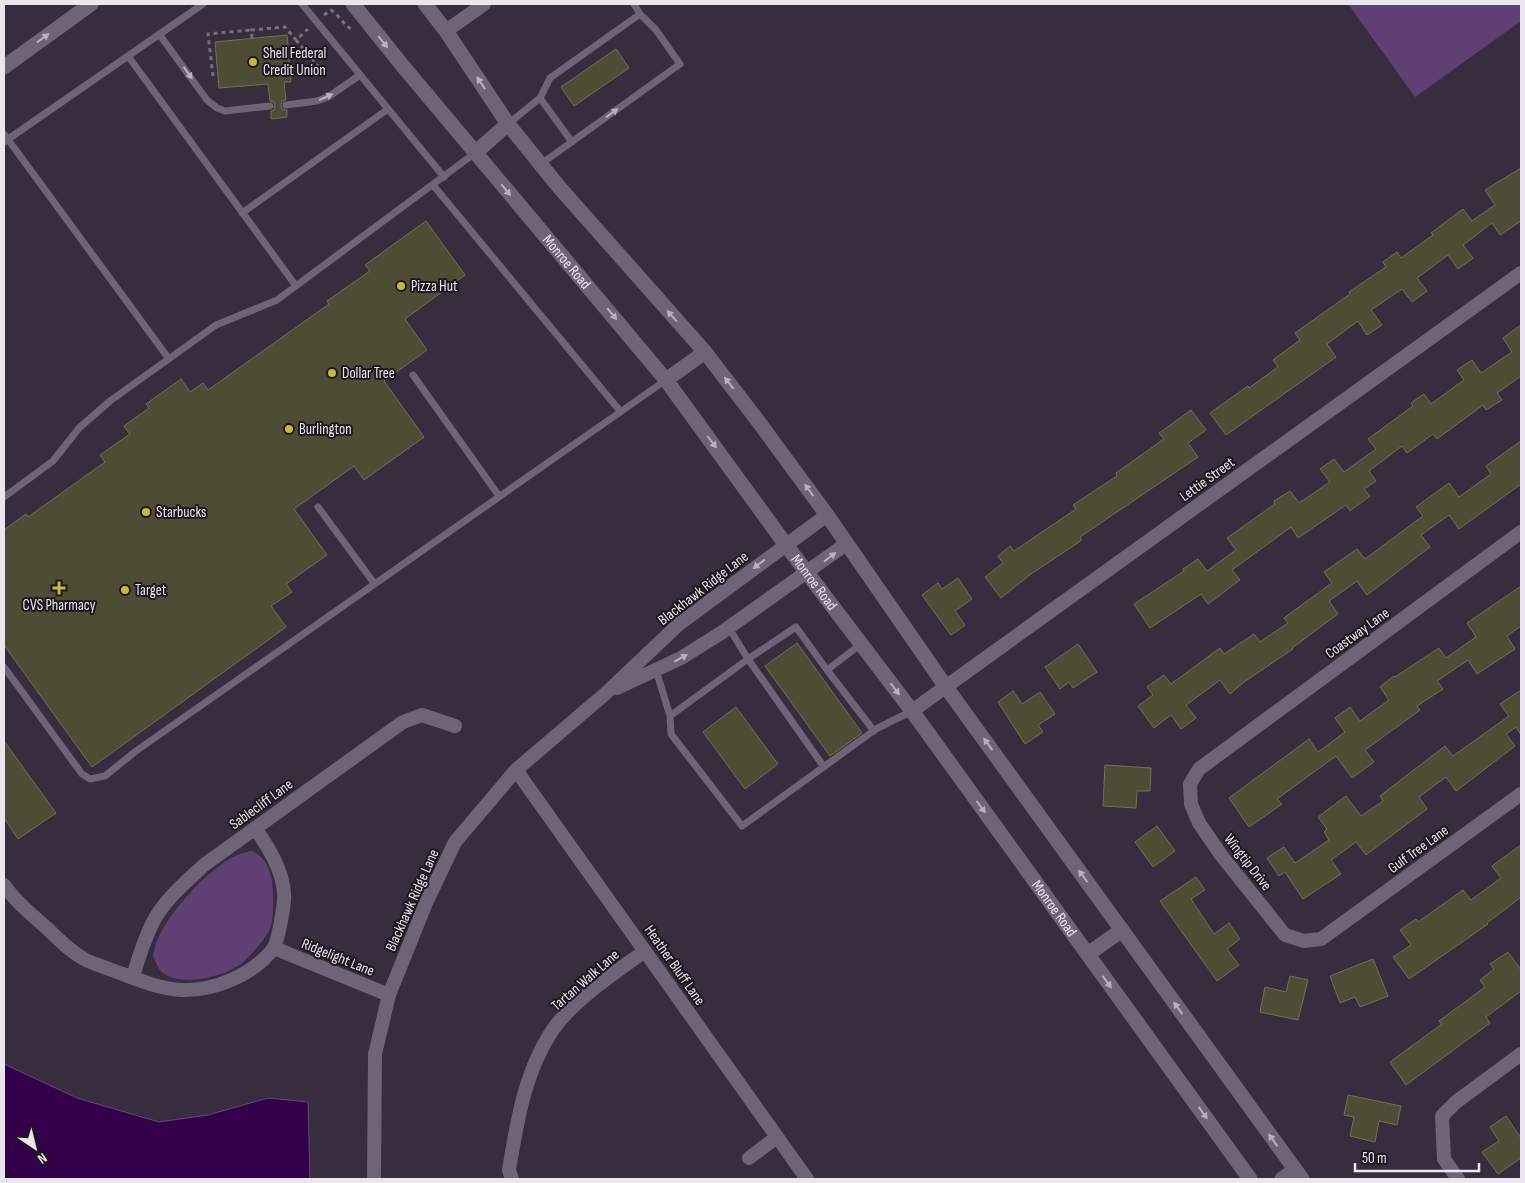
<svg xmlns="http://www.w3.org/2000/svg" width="1525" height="1183" viewBox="0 0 1525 1183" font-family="'Sofia Sans Condensed',sans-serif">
	<rect width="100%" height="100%" fill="#382d3f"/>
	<!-- green -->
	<path fill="#604074" d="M1348 4H1521V21L1415 97Z
		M252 851C255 853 259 855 261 857 270 865 273 882 273 893 273 904 274 920 269 931 262 943 252 954 242 963 225 977 176 989 160 970 157 966 155 960 153 956 154 951 155 946 157 941 169 911 219 854 252 851Z"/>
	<!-- water -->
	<path fill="#330049" stroke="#6a457b" d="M4 1064 77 1098 159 1122 208 1115 268 1098 308 1102 310 1179H4Z"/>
	<!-- building -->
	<path fill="#4f4c36" stroke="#736f58" d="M287 35 291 82H284L286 100 282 101 281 105 282 109 287 110V117L271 119V111L274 110 275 106 274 102 270 101 268 84 219 88 215 42Z
		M616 49 629 68 574 106 561 87Z
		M1521 168V221L1500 235 1492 223 1463 245 1473 258 1458 269 1448 255 1417 278 1427 291 1412 302 1402 289 1371 310 1382 325 1367 335 1358 321 1327 344 1336 357 1226 435 1210 413 1248 386 1249 388 1278 367 1273 360 1300 340 1295 333 1350 294 1349 292 1386 267 1383 262 1397 252 1401 258 1433 235 1431 233 1463 209 1472 221 1495 205 1485 190Z
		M426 221 465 275 405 319 427 350 384 381 424 437 364 480 354 466 294 509 327 555 286 584 292 592 271 606 286 627 92 767 4 645V530L26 514 28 517 105 462 100 455 130 434 124 426 149 408 146 404 181 379 190 392 203 383 208 390 329 304 327 301 370 271 365 265Z
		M1521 325V376L1497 393 1502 400 1486 410 1483 405 1437 439 1433 434 1407 453 1402 446 1369 471 1376 481 1364 489 1370 496 1350 511 1346 505 1298 538 1291 527 1232 570 1240 580 1208 604 1201 594 1150 628 1134 604 1184 571 1183 569 1198 559 1207 571 1236 550 1227 538 1275 504 1274 501 1290 491 1299 503 1330 482 1320 469 1334 459 1344 472 1376 449 1368 439 1413 406 1411 403 1424 394 1431 404 1464 380 1457 370 1472 360 1481 373 1512 352 1503 338Z
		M1191 410 1206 430 1188 443 1198 457 1080 537 1082 540 1031 574 1001 598 985 577 1003 563 998 556 1010 546 1014 551 1076 509 1073 505 1117 476 1116 473 1164 439 1159 433Z
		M1521 441V484L1459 529 1449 515 1421 535 1430 547 1367 595 1357 581 1329 601 1338 614 1292 648 1293 649 1244 682 1230 694 1220 680 1186 705 1196 718 1181 729 1171 715 1154 728 1138 706 1153 695 1147 687 1164 675 1171 684 1220 648 1224 654 1254 634 1260 642 1288 623 1284 618 1332 583 1324 572 1357 549 1365 559 1423 516 1416 507 1449 483 1459 497 1491 474 1486 466Z
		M958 578 972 599 955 611 965 625 951 635 922 595 938 583 942 589Z
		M1521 586V626L1507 636 1515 649 1477 674 1468 660 1437 681 1443 689 1417 706 1420 710 1365 750 1374 762 1352 778 1336 756 1277 799 1282 804 1249 827 1229 798 1309 739 1318 752 1345 732 1335 718 1350 707 1360 721 1389 700 1380 687 1394 676 1395 677 1439 648 1446 658 1476 637 1467 623Z
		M797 643 862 733 830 756 765 666Z
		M1078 644 1097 672 1073 688 1069 682 1060 689 1045 667Z
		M1521 690V735L1516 727 1506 734 1515 746 1456 791 1446 777 1419 797 1427 809 1366 855 1356 842 1331 860 1341 874 1303 899 1285 872 1279 876 1267 858 1284 847 1295 863 1329 840 1324 832 1327 829 1318 817 1346 796 1361 816 1383 801 1380 796 1445 746 1453 756 1509 716 1500 704Z
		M1013 691 1022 704 1040 692 1055 714 1038 725 1043 732 1025 744 998 702Z
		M736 707 778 764 745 789 703 732Z
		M4 741 56 813 18 839 4 818Z
		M1105 765 1151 768 1150 791H1137L1136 808 1103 806Z
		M1157 826 1175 851 1153 867 1135 842Z
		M1521 845V897L1487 923 1488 924 1409 979 1393 957 1411 945 1400 930 1416 919 1418 922 1463 890 1471 900 1501 878 1492 866Z
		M1196 877 1205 890 1191 899 1214 934 1229 923 1240 939 1227 949 1239 965 1217 981 1160 901Z
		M1508 952 1521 970V991L1486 1017 1490 1023 1406 1085 1390 1062 1442 1024 1439 1021 1485 987 1480 980 1494 969 1490 964Z
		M1373 959 1388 996 1360 1007 1355 997 1340 1003 1330 976Z
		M1290 976 1308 980 1298 1020 1260 1012 1265 987 1286 992Z
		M1348 1095 1401 1106 1397 1125 1379 1121 1375 1142 1350 1136 1354 1117 1344 1115Z
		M1506 1116 1521 1138V1158L1498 1174 1482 1152 1499 1141 1490 1127Z"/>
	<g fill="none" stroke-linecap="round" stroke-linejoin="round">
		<!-- path -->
		<path stroke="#786e7e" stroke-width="3" stroke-dasharray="4 4" stroke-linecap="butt" d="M324 15 331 10C339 15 343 24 351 29L353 28
			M252 38 251 30 285 27 296 40 308 29
			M296 40 319 67
			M213 76 208 34 251 30"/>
		<!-- lane -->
		<path stroke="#6f6377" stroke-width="7" d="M302 4 444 177
			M159 34 207 100 217 108 225 111 270 106
			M128 56 296 286
			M540 98 572 142
			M286 105 317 101 328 97 360 75
			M508 124 540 98 550 78 640 14
			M4 134 169 359
			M4 142 203 4
			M541 164 680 64 656 30 640 14 634 4
			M433 185 620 411
			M242 213 388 109
			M413 375 499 496
			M4 497 53 461 79 428 110 401 216 325 277 300 475 153
			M318 507 374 583
			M861 644 827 670 874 731
			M4 667 82 774 90 779 105 776 136 751 666 380
			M656 670 670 716 671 734 742 826 876 729 912 711
			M670 716 748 659 729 628
			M824 767 748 659 796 627 827 670"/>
		<!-- street -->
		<path stroke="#6f6377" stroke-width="14" d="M446 31 484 4
			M1521 532 1199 769 1190 784 1191 804 1199 823 1221 855 1285 935 1304 941 1321 939 1521 794
			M617 688 681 658 721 633 846 544
			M912 711 1521 273
			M516 770 807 1179
			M4 885C16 902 33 916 49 930 59 940 69 950 81 957 89 963 100 965 109 969 132 977 157 989 182 990 214 991 253 975 273 949 278 942 285 903 284 894 283 870 268 847 255 828
			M274 948 389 995
			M133 977C138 959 144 940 153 922 164 900 186 882 204 865L403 722 422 715 455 726
			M749 1158 777 1137
			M374 1179 375 1054 389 995 426 903 455 842 516 770 605 694 679 624 827 515
			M512 1179 509 1170C517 1121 525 1070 554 1028 574 1000 617 971 645 951
			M1458 1179 1444 1159 1442 1116 1456 1102 1521 1054"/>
		<!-- secondary -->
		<g stroke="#6f6377" stroke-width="15">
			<path id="s1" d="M353 4 402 65 666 380 786 545 912 711 1250 1179"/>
			<path d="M425 4 446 31 508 124 559 187 705 352 758 421 827 515 946 687 1302 1179"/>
			<path d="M4 67 91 4"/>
			<path d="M475 153 508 124"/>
			<path d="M666 380 705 352"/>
			<path d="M1088 954 1122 930"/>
			<path d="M1282 1179 1295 1170"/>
		</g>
	</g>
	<!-- one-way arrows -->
	<defs><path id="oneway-solid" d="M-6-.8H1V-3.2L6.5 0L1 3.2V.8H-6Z" transform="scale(1.25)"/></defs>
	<g fill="#bab1c0">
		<use href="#oneway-solid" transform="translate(43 38) rotate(-36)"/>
		<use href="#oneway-solid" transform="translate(383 42) rotate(51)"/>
		<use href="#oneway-solid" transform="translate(188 73) rotate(54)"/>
		<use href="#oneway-solid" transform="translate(481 83) rotate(-124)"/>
		<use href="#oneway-solid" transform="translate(326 97) rotate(-25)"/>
		<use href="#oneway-solid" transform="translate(612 113) rotate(-36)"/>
		<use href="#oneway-solid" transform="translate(506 190) rotate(50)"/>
		<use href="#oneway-solid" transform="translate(612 314) rotate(50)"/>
		<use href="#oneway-solid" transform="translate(672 316) rotate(-132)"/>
		<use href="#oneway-solid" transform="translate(729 383) rotate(-128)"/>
		<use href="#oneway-solid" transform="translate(712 442) rotate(53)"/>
		<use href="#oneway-solid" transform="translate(809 490) rotate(-126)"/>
		<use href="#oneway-solid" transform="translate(830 557) rotate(-37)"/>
		<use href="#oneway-solid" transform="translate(759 564) rotate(143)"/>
		<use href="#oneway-solid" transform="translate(681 658) rotate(-28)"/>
		<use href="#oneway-solid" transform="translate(895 689) rotate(53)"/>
		<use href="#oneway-solid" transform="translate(988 744) rotate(-126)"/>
		<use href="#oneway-solid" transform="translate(981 807) rotate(54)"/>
		<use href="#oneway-solid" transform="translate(1083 876) rotate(-126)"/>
		<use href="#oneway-solid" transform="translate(1107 982) rotate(54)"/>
		<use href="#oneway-solid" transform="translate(1178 1008) rotate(-126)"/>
		<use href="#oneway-solid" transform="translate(1203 1113) rotate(54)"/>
		<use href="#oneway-solid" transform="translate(1273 1140) rotate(-126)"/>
	</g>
	<!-- markers -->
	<g fill="#cbb939" stroke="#1d1820" stroke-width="2">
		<circle cx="253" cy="62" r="5"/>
		<circle cx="401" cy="286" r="5"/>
		<circle cx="332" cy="373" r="5"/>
		<circle cx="289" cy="429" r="5"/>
		<circle cx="146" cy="512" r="5"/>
		<path d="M56.5 580.5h5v5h5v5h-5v5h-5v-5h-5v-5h5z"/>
		<circle cx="125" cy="590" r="5"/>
	</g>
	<g text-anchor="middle" stroke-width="4" stroke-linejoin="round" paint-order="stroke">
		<!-- poi labels -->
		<g font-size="15" fill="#ece5f0" stroke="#1d1820" text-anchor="start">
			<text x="263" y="58">Shell Federal<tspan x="263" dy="17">Credit Union</tspan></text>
			<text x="411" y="291">Pizza Hut</text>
			<text x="342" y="378">Dollar Tree</text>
			<text x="299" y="434">Burlington</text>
			<text x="156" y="517">Starbucks</text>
			<text x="135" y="595">Target</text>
			<text x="59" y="610" text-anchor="middle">CVS Pharmacy</text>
		</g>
		<!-- street labels -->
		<g font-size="15" fill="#ece5f0" stroke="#1d1820">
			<text dy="5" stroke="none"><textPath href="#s1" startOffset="335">Monroe Road</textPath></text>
			<text transform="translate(1207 479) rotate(-36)" y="5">Lettie Street</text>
			<text dy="5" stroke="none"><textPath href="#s1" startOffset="740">Monroe Road</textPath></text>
			<text transform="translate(703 588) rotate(-38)" y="5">Blackhawk Ridge Lane</text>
			<text transform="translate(1357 633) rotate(-36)" y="5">Coastway Lane</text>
			<text transform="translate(261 804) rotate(-36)" y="5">Sablecliff Lane</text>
			<text transform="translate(1418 849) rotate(-36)" y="5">Gulf Tree Lane</text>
			<text transform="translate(1248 862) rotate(52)" y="5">Wingtip Drive</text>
			<text transform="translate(412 900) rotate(-66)" y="5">Blackhawk Ridge Lane</text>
			<text dy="5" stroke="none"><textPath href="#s1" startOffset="1145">Monroe Road</textPath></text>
			<text transform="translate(338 957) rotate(22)" y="5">Ridgelight Lane</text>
			<text transform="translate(675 965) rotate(55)" y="5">Heather Bluff Lane</text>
			<text transform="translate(585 980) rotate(-41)" y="5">Tartan Walk Lane</text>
		</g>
	</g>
	<!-- border -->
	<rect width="1525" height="1183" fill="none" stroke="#ece5f0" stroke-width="10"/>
	<!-- north arrow -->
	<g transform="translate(35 1148) rotate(145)" stroke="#1d1820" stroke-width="4" paint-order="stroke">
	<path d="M0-4L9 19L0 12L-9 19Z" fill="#ece5f0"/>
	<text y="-8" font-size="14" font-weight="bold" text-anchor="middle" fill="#ece5f0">N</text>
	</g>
	<!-- scale -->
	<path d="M1355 1163v8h124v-8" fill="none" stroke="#ece5f0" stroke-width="2.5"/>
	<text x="1362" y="1163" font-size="15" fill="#ece5f0" stroke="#1d1820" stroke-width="4" paint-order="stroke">50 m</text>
</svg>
